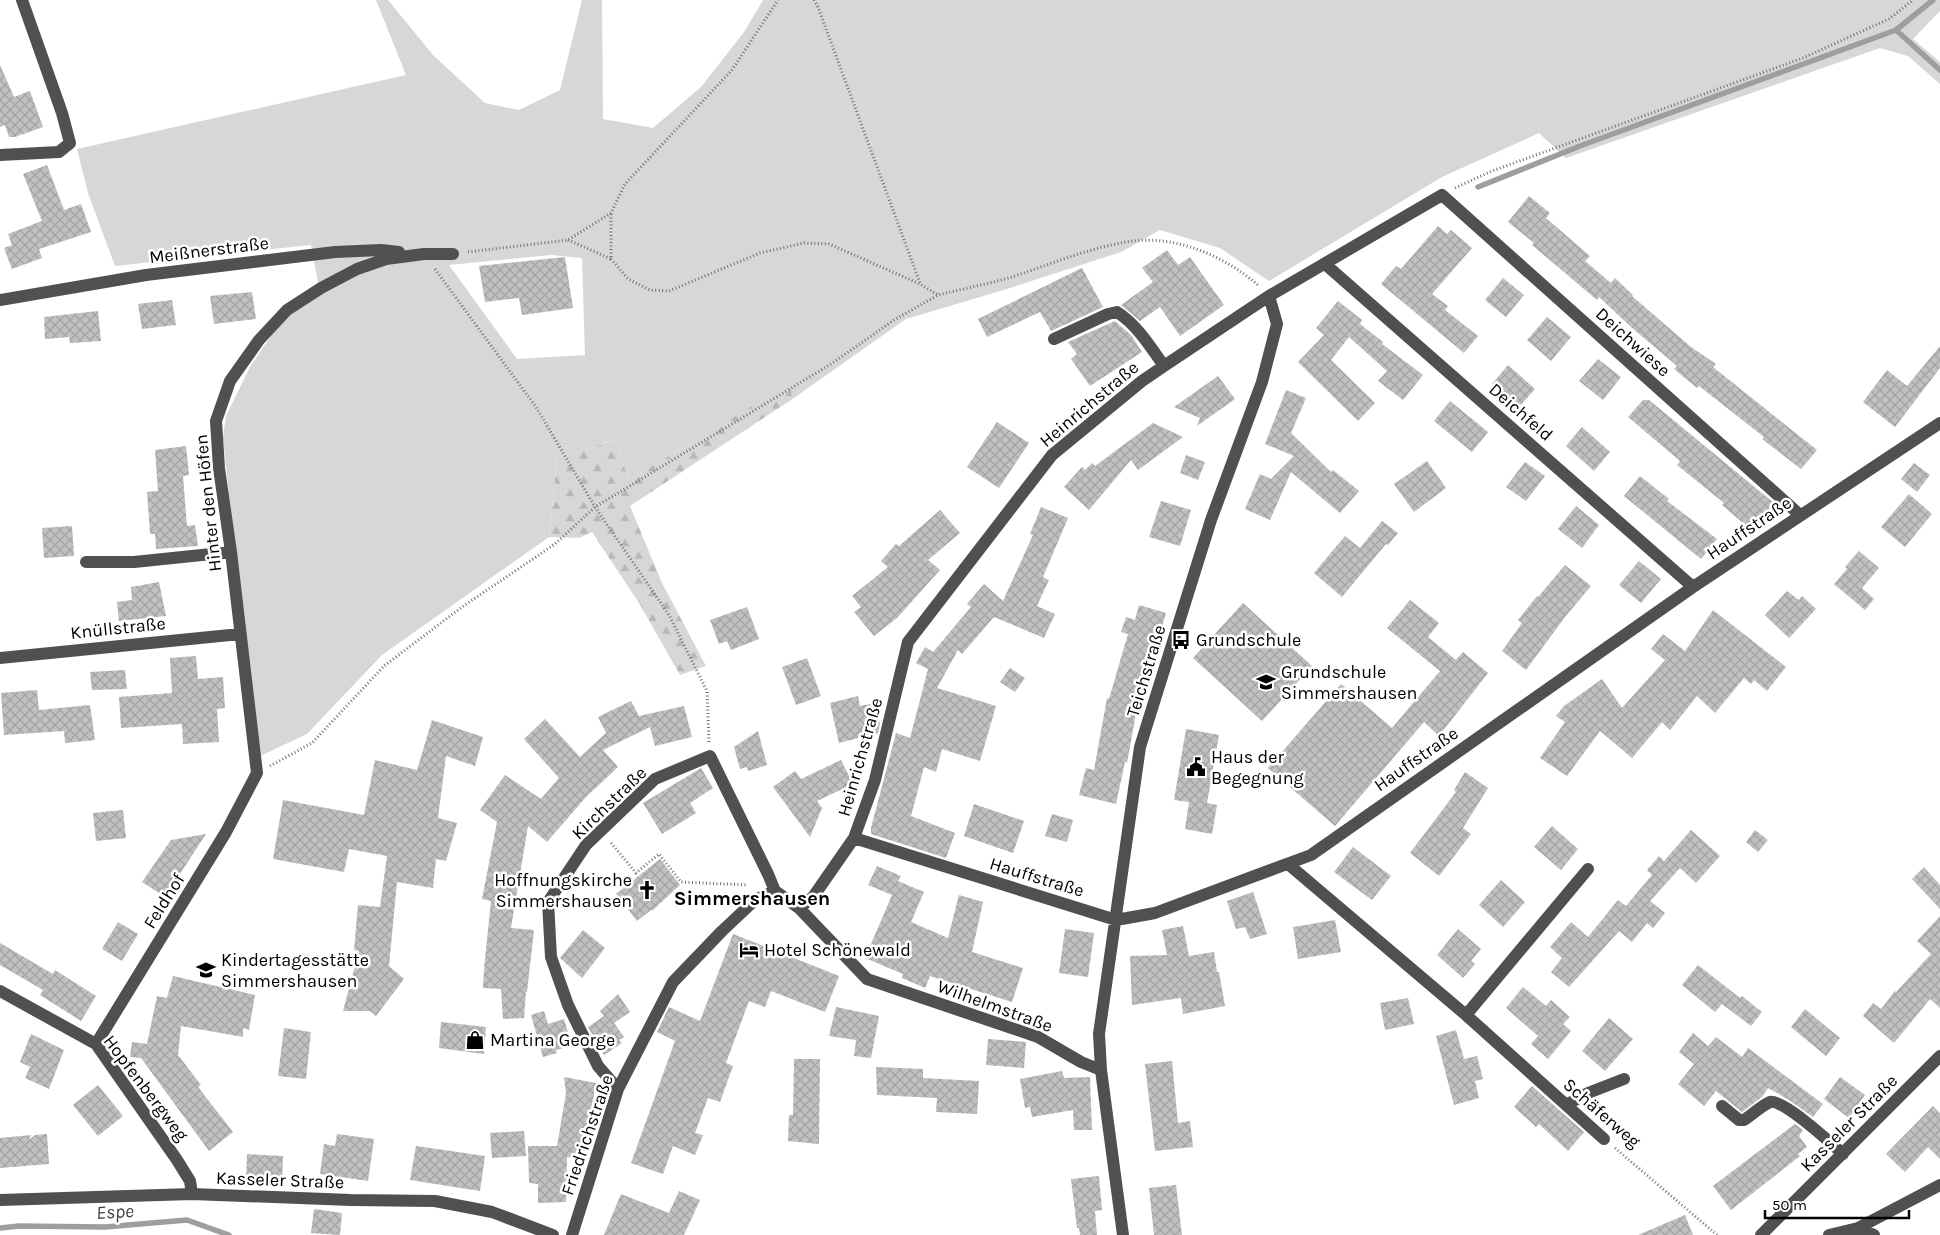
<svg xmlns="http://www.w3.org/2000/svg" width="1940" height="1235" viewBox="0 0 1940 1235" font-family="Karla,sans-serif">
	<defs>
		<pattern id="forest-firs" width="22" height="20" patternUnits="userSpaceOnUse" patternTransform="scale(1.25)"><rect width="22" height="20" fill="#d7d7d7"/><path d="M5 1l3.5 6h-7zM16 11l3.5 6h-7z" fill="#b7b7b7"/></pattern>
		<pattern id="building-cross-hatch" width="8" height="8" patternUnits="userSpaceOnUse" patternTransform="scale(1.25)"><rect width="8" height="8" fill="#c0c0c0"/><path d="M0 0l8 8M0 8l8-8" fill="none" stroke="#a3a3a3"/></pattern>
	</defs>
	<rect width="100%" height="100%" fill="#fff"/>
	<!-- green -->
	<path fill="#d7d7d7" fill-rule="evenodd" d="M376 0H388L433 55 485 103 519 110 560 90 582 0H602L603 119 653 128 701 87 744 32 763 0H1940V11L1913 39 1940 62V84L1908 56 1880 48 1566 158 1539 133 1442 177 1269 281 1220 248 1160 230 1121 252 1007 289 906 319 791 400V383L629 480 615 440 557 459 549 537 382 655 307 734 256 758 223 437 226 416 250 367 283 318 320 294 311 245 115 266 88 193 77 149 406 75ZM551 255 582 258 585 355 517 359 449 265Z"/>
	<!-- forest -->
	<path fill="url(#forest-firs)" d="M792 382 791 400 630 506 662 583 706 666 680 675 639 603 592 532 579 538 549 537 557 459 615 440 629 480Z"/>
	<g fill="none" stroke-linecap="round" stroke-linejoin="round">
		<!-- stream -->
		<path stroke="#9e9e9e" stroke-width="5.5" d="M1896 30 1940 70
			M1478 187 1580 146 1896 30 1933 0
			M0 1228 19 1226 105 1227 187 1220 229 1235"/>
	</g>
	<!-- building -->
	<path fill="url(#building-cross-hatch)" d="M0 65 14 97 30 91 43 127 15 137H9L5 125 0 127Z
		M47 165 64 210 81 204 91 232 39 249 42 258 12 269 4 248 12 245 8 234 42 221 23 174Z
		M1529 196 1550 213 1546 218 1590 256 1585 261 1611 283 1615 278 1633 295 1632 296 1691 347 1716 364 1713 367 1817 450 1801 469 1762 439 1764 437 1699 386 1697 388 1674 369 1677 366 1631 327 1599 297 1597 300 1532 245 1534 243 1508 222Z
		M1438 226 1447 234 1451 230 1472 248 1432 294 1448 306 1445 310 1478 336 1464 353 1381 284 1396 266 1401 269Z
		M1167 250 1178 265 1190 257 1224 305 1180 336 1160 307 1140 321 1121 305 1153 282 1142 268Z
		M565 257 573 308 522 315 519 298 485 302 479 266Z
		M1082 268 1103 307 1051 331 1040 312 987 337 978 319Z
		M1503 278 1524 295 1506 317 1485 300Z
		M252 292 256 319 214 324 210 296Z
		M172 300 176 325 142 329 138 304Z
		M1338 301 1362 320 1360 324 1383 342 1382 344 1423 375 1403 400 1378 381 1387 371 1349 337 1331 360 1375 403 1358 421 1298 362 1324 335 1316 328Z
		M98 311 101 341 70 343 69 337 45 339 44 317Z
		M1547 317 1571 337 1551 361 1527 340Z
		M1115 321 1131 335 1142 352 1090 386 1071 359 1077 354 1068 342Z
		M1940 346V368L1895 427 1863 402 1887 370 1907 386Z
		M1598 359 1621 377 1603 400 1579 381Z
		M1508 365 1535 389 1519 407 1492 384Z
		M1218 376 1235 399 1197 426 1200 418 1174 407Z
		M1286 390 1306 398 1291 433 1331 472 1333 470 1359 491 1340 513 1291 472 1270 520 1245 509 1260 474 1271 479 1294 456 1265 444Z
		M1643 400H1649L1774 503 1751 530 1722 505 1724 503 1677 465 1680 461 1628 417Z
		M1450 401 1488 432 1472 452 1434 421Z
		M997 422 1029 443 999 488 967 467Z
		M1153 423 1183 437 1138 470 1131 460 1089 510 1064 487 1082 467 1085 470 1092 463 1095 466Z
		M1582 427 1610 452 1594 471 1566 446Z
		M186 446 189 475 183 476 187 526 195 525 198 546 156 549 155 534H150L147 492 158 491 155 450Z
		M1186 455 1205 462 1198 480 1180 473Z
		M1427 461 1446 488 1414 512 1394 484Z
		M1525 462 1545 476 1526 501 1506 487Z
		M1914 463 1930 475 1917 492 1901 479Z
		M1640 476 1669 499 1667 501 1717 539 1701 559 1624 496Z
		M1909 494 1932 514 1905 547 1881 527Z
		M1161 501 1191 510 1180 546 1149 537Z
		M1576 506 1599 525 1582 548 1558 529Z
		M1041 507 1068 518 1043 577 1049 580 1037 606 1055 614 1044 638 994 617 962 654 958 650 937 688 996 706 980 761 942 749 936 772 924 767 911 816 955 833 946 858 871 834V828L896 733 910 738 928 669 916 663 925 647 933 652 971 607 967 604 984 584 1003 601 1033 535 1030 534Z
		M940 510 960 533 928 560 940 570 897 618 874 636 854 612 861 607 852 596 888 567 881 561 896 544 899 546Z
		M1382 521 1398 533 1388 545 1386 544 1342 597 1314 573 1345 536 1360 548Z
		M72 526 74 556 44 558 42 528Z
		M1859 551 1879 568 1862 588 1874 599 1865 610 1834 584 1847 569 1845 567Z
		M1639 561 1661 579 1641 603 1619 585Z
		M1565 565 1591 586 1565 617 1526 670 1502 651 1522 623 1518 620 1537 596 1538 597Z
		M159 582 166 616 119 621 117 602 132 600 131 587Z
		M1787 591 1799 600 1802 596 1816 609 1789 638 1765 615Z
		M1410 600 1439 623 1428 637 1456 660 1463 652 1488 673 1439 736 1424 722 1335 826 1268 768 1341 684 1392 728 1440 671 1387 628Z
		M1243 603 1312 666 1262 721 1193 658Z
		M1139 605 1166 613 1144 687 1141 686 1127 763 1125 762 1116 804 1079 795 1086 768 1094 770 1107 698 1109 699 1128 634 1121 632 1126 617 1135 620Z
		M747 607 759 639 731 650 727 641 719 644 710 620Z
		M1713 610 1786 667 1767 691 1754 680 1751 684 1744 678 1715 713 1697 696 1670 730 1662 722 1632 758 1600 731 1567 776 1540 758 1565 722 1556 716 1564 706 1602 679 1622 708 1665 660 1651 649 1663 634 1685 651Z
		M196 656 198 679 223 677 225 708 217 709 219 742 183 744 182 724 121 728 119 697 172 693 170 658Z
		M807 658 821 696 796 705 782 667Z
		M1010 668 1025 678 1015 692 1000 682Z
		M125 670 127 689 92 690 90 672Z
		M37 690 39 710 90 705 95 740 65 743 64 731 4 735 1 693Z
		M858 696 860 706 875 703 880 724 878 733 839 743 830 703Z
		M631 701 639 716 684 706 692 737 655 746 650 727 603 750 618 767 586 797 547 842 528 826 511 928 534 930 527 992H526L524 1018 503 1019 501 989 483 988 484 969 491 901 482 899 497 822 480 810 505 775 541 799 559 778 524 739 545 719 580 757 606 733 598 717Z
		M432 720 483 737 475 766 446 756 438 818 457 823 446 861 436 859 433 888 397 882 389 966 404 979 376 1016 370 1011H343L359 951 354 950 358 905 380 907 387 856 349 849 344 872 273 859 283 800 364 815 375 760 417 770Z
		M1186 729 1219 735 1207 803 1217 805 1212 834 1185 829 1189 802 1174 800Z
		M758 731 767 765 748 771 747 767 740 769 734 747Z
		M841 760 853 784 817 801 822 808 810 837 773 787 795 771 801 779Z
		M701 768 713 788 690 803 696 813 662 834 643 803Z
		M1465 772 1488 788 1463 828 1471 834 1439 876 1410 853 1456 792 1454 790Z
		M974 804 1024 821 1013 853 964 836Z
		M123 810 126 838 96 841 93 813Z
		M1052 814 1073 820 1067 842 1045 836Z
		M1552 826 1578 849 1561 870 1534 847Z
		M1691 830 1720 856 1696 883 1680 868 1650 901 1665 913 1653 928 1647 923 1632 942 1619 931 1569 987 1551 972 1562 958 1550 947 1571 922 1588 937 1618 900 1626 906 1652 875 1647 870 1659 856 1664 861Z
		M1755 830 1768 840 1758 852 1746 842Z
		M206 834 165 897 142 882 171 840Z
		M1353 847 1391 876 1372 900 1334 872Z
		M660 859 680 885 653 910H651L637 921 616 894Z
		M877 866 901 876 898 881 924 892 911 922 948 938 959 895 983 902 972 952 1023 968 1012 1002 930 976 925 988 902 978 903 974 865 958 892 895 868 885Z
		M1924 867 1940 885V909L1912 879Z
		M1501 880 1525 902 1503 927 1479 905Z
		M1253 892 1267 934 1250 939 1245 927 1236 929 1227 901Z
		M1940 916V1008L1930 999 1894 1043 1863 1016 1873 1003 1881 1009 1895 991 1896 992 1931 954 1917 941Z
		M1335 920 1341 952 1298 959 1293 927Z
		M118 922 138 934 122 961 102 949Z
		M1183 926 1189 956 1214 952 1217 972H1219L1225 1006 1183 1014 1181 998 1132 1005 1130 956 1167 955 1162 930Z
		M1065 929 1094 933 1088 977 1059 973Z
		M1458 929 1481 949 1471 961 1475 964 1463 978 1437 955Z
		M583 930 605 948 582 978 560 958Z
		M733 934 839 976 825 1012 771 991 765 1007 749 1001 726 1063 733 1066 720 1102 708 1098 695 1133 703 1135 695 1155 673 1146 663 1174 631 1163 675 1041 657 1032 669 1007 700 1021Z
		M0 943 53 974 55 970 96 996 81 1021 40 995 43 990 0 965Z
		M1698 965 1740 998 1742 996 1762 1012 1751 1026 1722 1004 1715 1012 1682 985Z
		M173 976 255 995 249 1030 243 1028V1037L181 1026 178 1055 201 1085 198 1087 233 1132 209 1151 141 1058 130 1057 132 1042 147 1044 157 996 167 998Z
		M1523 987 1546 1006 1551 1000 1570 1017 1563 1024 1571 1031 1548 1059 1531 1044 1538 1036 1506 1008Z
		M618 994 630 1012 614 1023 624 1037 619 1040 622 1043 604 1055 588 1027 604 1016 600 1011Z
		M1408 998 1414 1024 1385 1030 1380 1003Z
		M836 1007 879 1016 871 1058 854 1056 856 1040 829 1036Z
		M1805 1009 1840 1038 1826 1056 1791 1027Z
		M544 1011 548 1024 564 1019 570 1039 574 1036 578 1044 556 1050 557 1053 543 1057 531 1015Z
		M1609 1018 1633 1039 1605 1071 1582 1051Z
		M441 1022 486 1027 484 1054 439 1048Z
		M284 1028 311 1032 306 1079 278 1076Z
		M1456 1030 1464 1059 1477 1056 1483 1079 1475 1081 1479 1098 1454 1105 1436 1036Z
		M1693 1033 1708 1046 1716 1037 1742 1057 1748 1048 1823 1104 1813 1117 1789 1100 1768 1088 1762 1097 1742 1112 1716 1091 1704 1106 1678 1084 1694 1064 1679 1052Z
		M31 1034 64 1050 49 1089 25 1078 30 1067 20 1062Z
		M988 1039 1026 1042 1024 1068 986 1065Z
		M794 1059H820L819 1144 788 1141 789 1115H793Z
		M1172 1061 1178 1123 1190 1121 1193 1147 1155 1151 1145 1064Z
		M876 1067 923 1069V1078L979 1081 977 1114 936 1112 937 1098 877 1095Z
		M1062 1071 1064 1078 1090 1077 1092 1130H1074L1073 1110 1032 1117 1030 1107 1025 1108 1020 1079Z
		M564 1077 596 1083 582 1160 567 1157 566 1202 538 1203V1184L529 1183 528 1146H557L566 1093Z
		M1840 1077 1865 1095 1849 1118 1824 1099Z
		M98 1085 123 1116 98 1136 73 1105Z
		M1532 1086 1584 1132 1568 1151 1539 1124 1536 1127 1514 1107Z
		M1933 1106 1940 1113V1159L1928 1147 1905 1172 1886 1154Z
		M1795 1124 1803 1130 1799 1136 1807 1147 1798 1154 1800 1156 1731 1210 1713 1186Z
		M524 1131 526 1156 492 1158 490 1133Z
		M47 1134 49 1164 0 1168V1138L31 1135 29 1140 35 1135Z
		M337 1134 374 1139 368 1181 320 1174 324 1144 335 1146Z
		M416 1146 485 1156 480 1191 410 1180Z
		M247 1154 283 1156 282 1182 246 1181Z
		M1099 1176 1102 1210 1095 1211 1097 1235H1080L1079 1228H1077L1071 1179Z
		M1176 1185 1182 1235H1154L1149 1188Z
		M679 1191 700 1200 684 1235H604L621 1194 669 1213Z
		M314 1209 342 1213 340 1235 311 1233Z
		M1685 1215 1693 1235H1638Z"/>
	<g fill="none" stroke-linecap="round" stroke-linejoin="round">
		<!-- path -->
		<path stroke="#727272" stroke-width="3" stroke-dasharray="1 2.5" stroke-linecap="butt" d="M814 0 818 7 920 283
			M1455 188 1492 171 1803 58 1889 19 1913 0
			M568 240 611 259V213
			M468 252 568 240 611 213 625 184 732 70 778 0
			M611 259 628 279 650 290 669 291 760 253 804 243 829 244 920 284 938 295C962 289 988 284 1012 277 1048 265 1084 250 1121 243 1169 232 1222 254 1258 285
			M435 269 536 407 595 507 669 615 707 691 709 742
			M270 766 312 743 384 666 462 607 555 544 595 507 831 364 894 320 938 295
			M611 843 636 873 659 854 681 882 748 885
			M1615 1148 1717 1235"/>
		<!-- minor -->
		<path stroke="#505050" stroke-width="12" d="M0 155 59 152 70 143 62 113 22 0
			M1325 264 1693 587
			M0 300 146 275 335 252 381 250 399 252
			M1054 339 1108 314 1117 312C1137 325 1150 346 1164 366
			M86 562H134L231 552
			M0 658 240 634
			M854 838 1116 920 1155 913 1311 855 1693 587 1940 423
			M1288 864 1466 1015 1604 1139
			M799 908 867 979 1038 1037 1081 1062 1101 1070
			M0 991 96 1044 177 1160 190 1181 192 1194
			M1466 1015 1588 869
			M96 1044 226 832 257 773 231 552 219 468 216 421 230 381 259 340 287 310 321 288 357 269 386 259 424 254H453
			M618 1089 598 1066 568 1005 551 957 548 902 586 845 655 779 710 756 768 874 775 891
			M1566 1105 1588 1093 1624 1079
			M1722 1106 1739 1120H1744C1752 1115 1761 1106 1770 1102 1782 1098 1832 1144 1843 1154
			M0 1200 192 1194 351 1200 435 1201 492 1212 553 1235
			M1858 1228 1874 1235
			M572 1235 618 1089 673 982 722 931 755 900 775 891 799 908 813 897 854 838 875 780 908 642 1052 455 1142 381 1164 366 1269 296 1442 195 1800 515
			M1123 1235 1101 1070 1099 1034 1140 747 1211 520 1262 382 1277 324 1269 296
			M1761 1235 1940 1056
			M1829 1235 1858 1228 1940 1185"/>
	</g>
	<!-- icons -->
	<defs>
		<g id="bus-bare" transform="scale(1.5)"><path d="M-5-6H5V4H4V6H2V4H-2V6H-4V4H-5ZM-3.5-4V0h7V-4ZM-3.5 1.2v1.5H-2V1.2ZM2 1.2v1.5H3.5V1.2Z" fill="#000" stroke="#fff" stroke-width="2.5" paint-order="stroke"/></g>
		<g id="school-bare" transform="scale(1.5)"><path d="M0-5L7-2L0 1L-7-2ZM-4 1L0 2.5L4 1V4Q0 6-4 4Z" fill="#000" stroke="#fff" stroke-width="2.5" paint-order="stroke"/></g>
		<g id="civic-bare" transform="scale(1.5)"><path d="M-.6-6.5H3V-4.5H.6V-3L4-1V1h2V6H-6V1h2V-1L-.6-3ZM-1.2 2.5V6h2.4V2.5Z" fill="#000" stroke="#fff" stroke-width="2.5" paint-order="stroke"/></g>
		<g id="church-bare" transform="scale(1.5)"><path d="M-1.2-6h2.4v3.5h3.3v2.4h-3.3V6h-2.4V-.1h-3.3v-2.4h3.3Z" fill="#000" stroke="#fff" stroke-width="2.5" paint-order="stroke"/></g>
		<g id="hotel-bare" transform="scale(1.5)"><path d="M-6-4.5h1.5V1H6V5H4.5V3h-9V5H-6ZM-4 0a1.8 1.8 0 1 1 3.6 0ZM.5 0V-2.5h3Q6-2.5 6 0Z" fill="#000" stroke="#fff" stroke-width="2.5" paint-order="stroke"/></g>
		<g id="shop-bare" transform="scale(1.5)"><path d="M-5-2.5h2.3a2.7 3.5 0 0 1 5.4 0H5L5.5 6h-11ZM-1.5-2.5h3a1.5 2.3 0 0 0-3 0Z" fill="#000" stroke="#fff" stroke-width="2.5" paint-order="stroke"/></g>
	</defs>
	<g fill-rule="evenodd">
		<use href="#bus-bare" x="1181" y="640"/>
		<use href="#school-bare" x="1266" y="682"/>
		<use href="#civic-bare" x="1196" y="767"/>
		<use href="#church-bare" x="647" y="890"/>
		<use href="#hotel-bare" x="749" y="950"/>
		<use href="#school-bare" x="206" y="970"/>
		<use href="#shop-bare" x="475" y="1040"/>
	</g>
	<g text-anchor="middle" stroke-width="5" stroke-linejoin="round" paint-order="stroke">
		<!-- street labels -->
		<g font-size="18" fill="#000" stroke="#fff">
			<text transform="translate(209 250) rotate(-7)" y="6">Meißnerstraße</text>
			<text transform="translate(1633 342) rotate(42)" y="6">Deichwiese</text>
			<text transform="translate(1089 404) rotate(-40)" y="6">Heinrichstraße</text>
			<text transform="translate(1521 412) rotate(41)" y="6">Deichfeld</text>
			<text transform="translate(208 503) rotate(-96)" y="6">Hinter den Höfen</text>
			<text transform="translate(1749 528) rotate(-34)" y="6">Hauffstraße</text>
			<text transform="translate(118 628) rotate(-6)" y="6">Knüllstraße</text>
			<text transform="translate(1146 671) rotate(-73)" y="6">Teichstraße</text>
			<text transform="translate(860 757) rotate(-74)" y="6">Heinrichstraße</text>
			<text transform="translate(1416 759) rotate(-35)" y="6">Hauffstraße</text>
			<text transform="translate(609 803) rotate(-44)" y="6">Kirchstraße</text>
			<text transform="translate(1037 877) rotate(17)" y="6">Hauffstraße</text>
			<text transform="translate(164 901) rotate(-58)" y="6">Feldhof</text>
			<text transform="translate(995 1006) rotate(20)" y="6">Wilhelmstraße</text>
			<text transform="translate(146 1088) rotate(53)" y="6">Hopfenbergweg</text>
			<text transform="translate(1602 1113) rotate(41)" y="6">Schäferweg</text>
			<text transform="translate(1849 1123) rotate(-45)" y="6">Kasseler Straße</text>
			<text transform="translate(587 1135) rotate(-71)" y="6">Friedrichstraße</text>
			<text transform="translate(280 1180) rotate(2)" y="6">Kasseler Straße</text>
		</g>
		<!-- poi labels -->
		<g font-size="18" fill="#000" stroke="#fff" text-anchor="start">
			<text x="1196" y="646">Grundschule</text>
			<text x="1281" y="678">Grundschule<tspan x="1281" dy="21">Simmershausen</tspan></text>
			<text x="1211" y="763">Haus der<tspan x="1211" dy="21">Begegnung</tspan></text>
			<text x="632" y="886" text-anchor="end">Hoffnungskirche<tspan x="632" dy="21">Simmershausen</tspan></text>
			<text x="764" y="956">Hotel Schönewald</text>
			<text x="221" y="966">Kindertagesstätte<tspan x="221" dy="21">Simmershausen</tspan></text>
			<text x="490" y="1046">Martina George</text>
		</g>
		<!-- water labels -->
		<g font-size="19" font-style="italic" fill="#3f3f3f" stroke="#fff">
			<text transform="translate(115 1211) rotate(-3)" y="7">Espe</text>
		</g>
		<!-- quarter labels -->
		<g font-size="20" font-weight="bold" fill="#000" stroke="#fff">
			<text x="752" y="905">Simmershausen</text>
		</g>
	</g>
	<!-- scale -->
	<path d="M1765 1210v8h144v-8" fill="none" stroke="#000000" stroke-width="2.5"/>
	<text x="1772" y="1210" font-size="15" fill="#000000" stroke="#ffffff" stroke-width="4" paint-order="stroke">50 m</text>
</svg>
